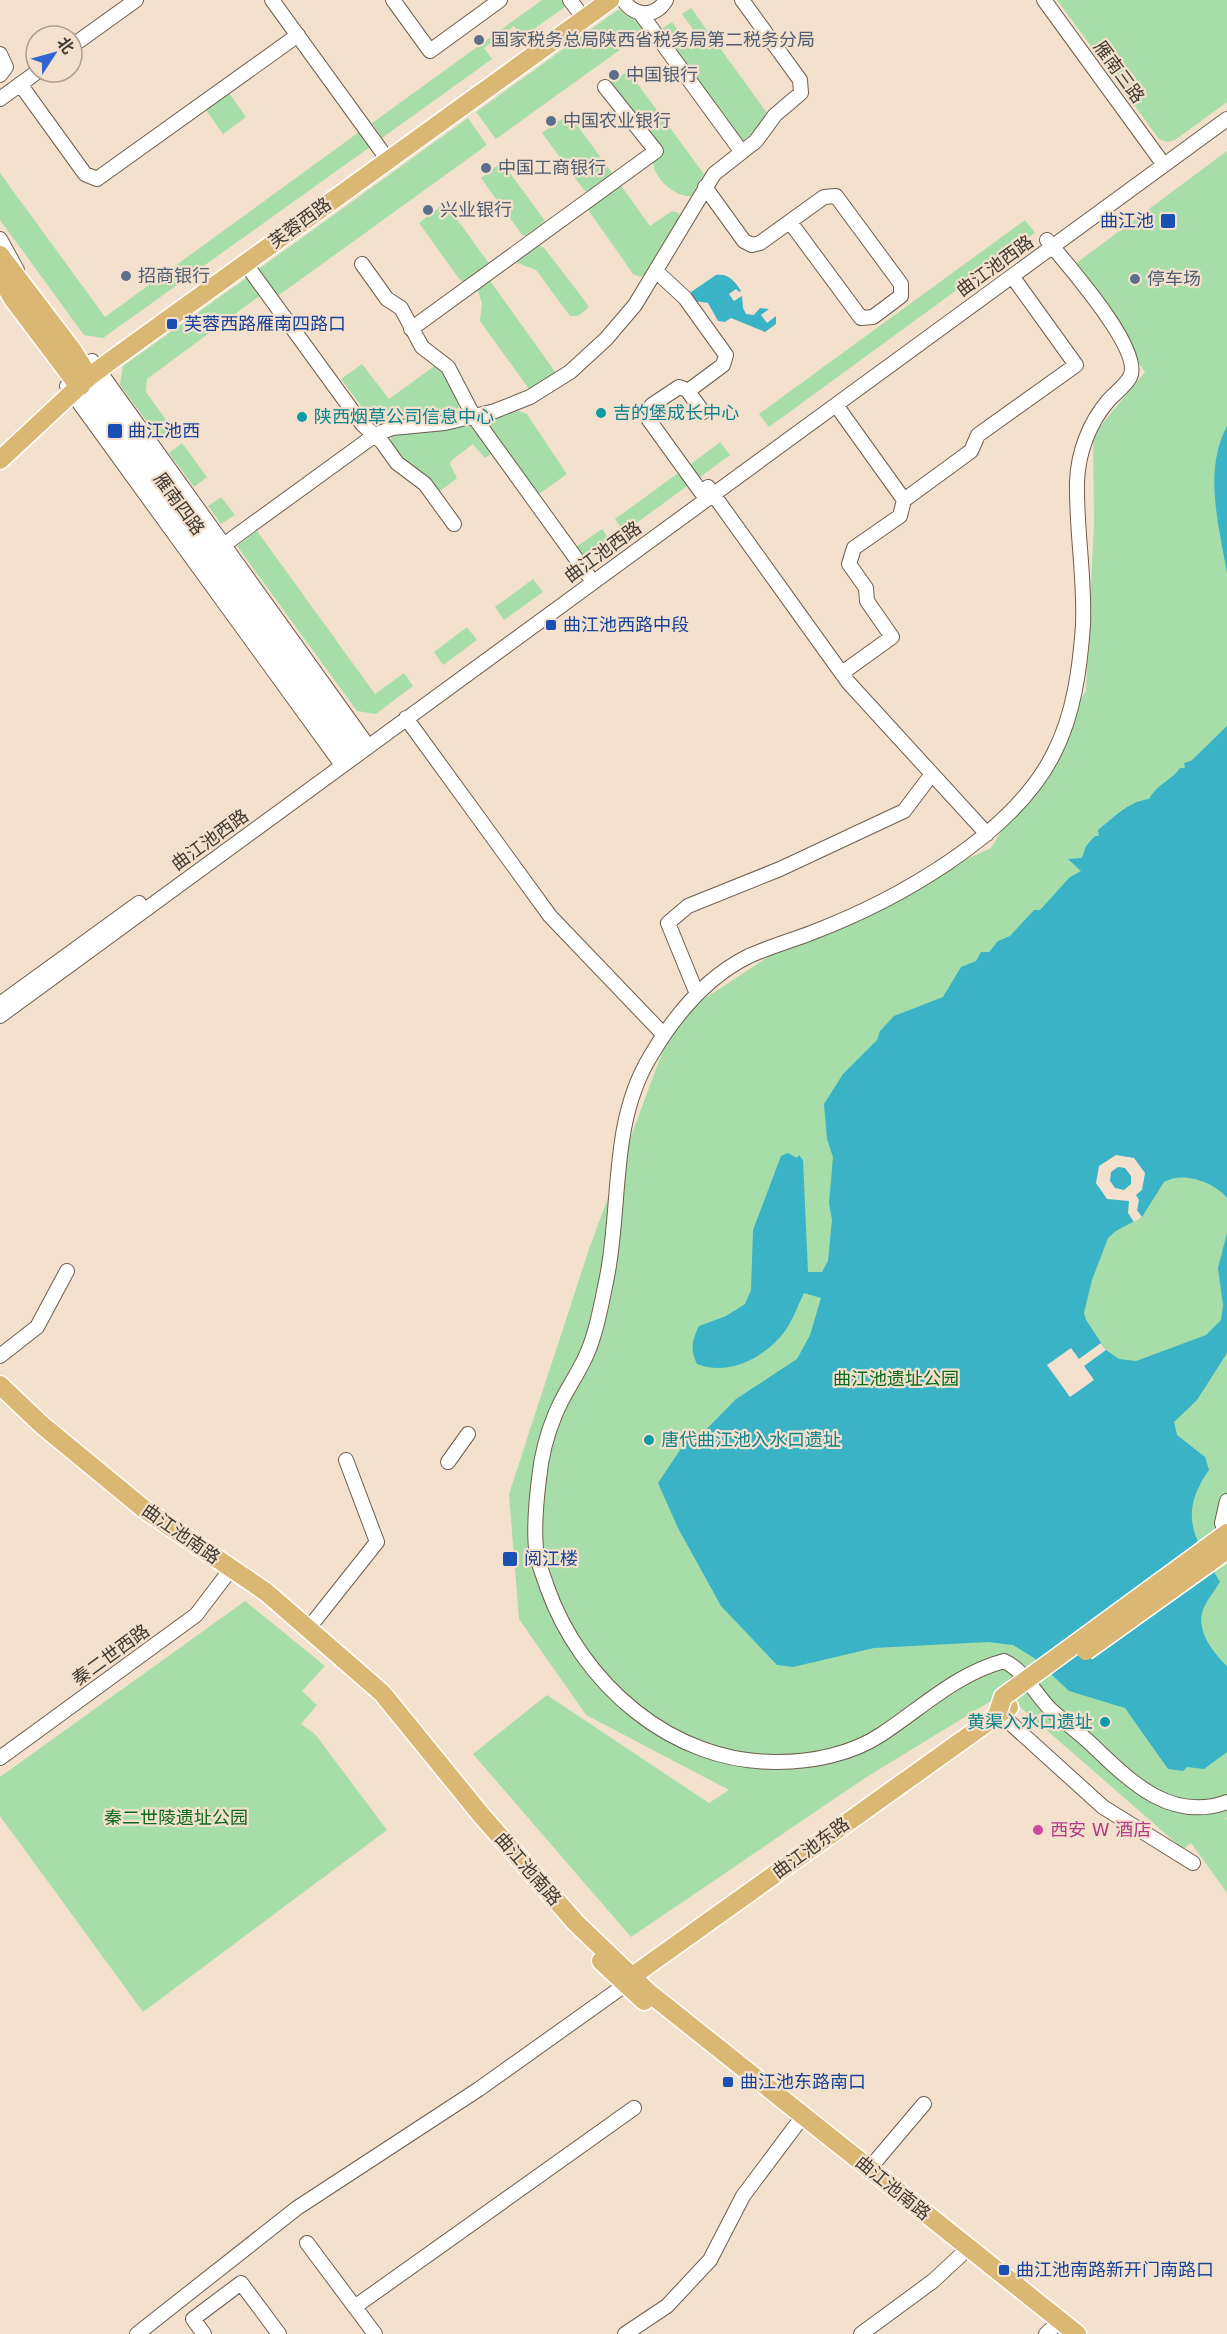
<svg xmlns="http://www.w3.org/2000/svg" width="1227" height="2334" viewBox="0 0 1227 2334" font-family="'DejaVu Sans','Noto Sans SC',sans-serif">
	<rect width="100%" height="100%" fill="#f4e1cd"/>
	<!-- green -->
	<path fill="#a7dda9" d="M542 0H562L566 6 523 37 514 26 484 48 492 59 382 138 372 123Z
		M1057 0H1227V102L1175 140 1167 142 1159 139Z
		M691 8 767 113 754 132 740 143 659 31 672 22 692 49 702 42 682 14Z
		M619 9C628 19 641 19 649 29L496 139 476 112Z
		M628 71 704 174 691 196C675 198 649 175 654 158L608 85Z
		M229 93 246 117 223 134 206 110Z
		M569 114 615 177 590 193 584 190 542 133Z
		M468 118 487 145 275 298 256 271Z
		M359 132 370 147 103 338 84 335 0 220V173L105 317Z
		M1227 151V1817L1224 1820 1227 1819V1893L1191 1843 1183 1849 1004 1693 865 1778 631 1937 473 1754 547 1695 709 1803 729 1790 586 1715 519 1619 509 1494 589 1249 675 1018 795 939 991 848 1086 691 1094 522 1093 435 1145 372 1071 267Z
		M502 162 545 221 527 237 522 235 481 178Z
		M619 183 650 226 672 211 679 213V218L647 273 640 277 633 274 589 211V208Z
		M445 203 491 266 467 283 460 280 419 223Z
		M1025 220 1035 233 769 427 759 414Z
		M538 244 545 249 588 305V308L578 316H570L536 270 515 262Z
		M249 276 262 294 147 379 146 392 172 428 159 438 120 385 123 366Z
		M488 278 556 373 529 389 480 321 482 303 477 289Z
		M362 364 389 399 436 365 450 383 459 407 453 413 397 419 376 426 341 379Z
		M518 411 527 414 567 474 536 496 488 429 494 419Z
		M470 426 492 453 485 458 473 444 452 460 450 464 457 478 439 492 427 477 403 460 390 441 392 436 401 434Z
		M720 442 730 455 696 480 687 467Z
		M182 443 207 477 194 487 169 453Z
		M681 471 690 484 624 532 615 519Z
		M221 497 235 515 221 524 208 506Z
		M602 529 611 542 583 562 573 549Z
		M257 531 375 694 404 673 413 686 376 714 357 711 237 546Z
		M533 579 543 592 504 620 495 607Z
		M467 627 477 640 443 665 434 652Z
		M245 1601 325 1666 302 1691 317 1705 301 1724 315 1734 387 1830 143 2012 0 1816V1777Z"/>
	<!-- water -->
	<path fill="#3ab3c7" d="M716 275C728 273 735 281 741 291L739 292 736 289 729 294 734 301 742 296 743 308 746 314 754 315 760 308 769 309 761 315 767 323 776 316V324L765 332 731 318 725 322 718 321 708 303 694 301 691 292Z
		M1227 426V573C1219 526 1203 471 1227 426Z
		M1227 726V1198C1214 1182 1183 1171 1164 1182L1142 1217 1116 1231 1108 1238 1092 1280 1084 1313 1086 1320 1106 1350 1119 1359 1136 1361 1206 1335 1221 1320 1223 1305 1218 1268 1227 1233V1353L1197 1400 1174 1422 1177 1435 1205 1457 1209 1470C1177 1515 1195 1540 1220 1582 1215 1590 1208 1599 1204 1607 1194 1629 1213 1652 1227 1666V1752L1204 1769 1187 1767 1183 1771 1168 1769 1125 1708 1069 1691 1034 1658 1013 1645 988 1642 874 1648 793 1667 777 1665 721 1606 678 1528 658 1483 688 1438 697 1439 736 1399 797 1359 810 1335 821 1298 804 1293C798 1305 793 1320 785 1331 766 1357 728 1377 697 1364 690 1349 692 1341 699 1326L726 1316 745 1304 751 1290 753 1230 781 1156 788 1153 797 1158 799 1155 803 1160 808 1272H822L828 1261 832 1220 829 1203 833 1157 827 1139 824 1104 843 1074 877 1040 880 1031 894 1016 943 997 961 967 976 961 981 952H989L998 941 1010 936 1034 910H1040L1070 877 1081 871 1068 859 1082 858 1086 846 1095 836H1099L1098 830C1115 817 1127 802 1149 799 1157 784 1172 780 1180 768H1185L1184 763 1191 761Z"/>
	<!-- pier -->
	<path fill="#f4e1cd" fill-rule="evenodd" d="M1116 1155 1134 1158 1145 1173 1142 1190 1136 1195 1139 1200 1137 1210 1142 1217 1134 1222 1128 1213 1129 1201 1107 1199 1096 1183 1099 1166ZM1118 1167 1125 1168 1131 1176V1184L1124 1190 1115 1188 1110 1181 1111 1172Z
		M1101 1343 1106 1350 1084 1366 1094 1380 1070 1397 1047 1365 1071 1348 1079 1359Z"/>
	<g fill="none" stroke-linecap="round" stroke-linejoin="round">
		<!-- minor casing -->
		<g stroke="#6e5e4d" stroke-width="16">
			<path id="minor" d="M272 0 388 160
				M393 0 430 51 500 0
				M570 0 579 12
				M623 0C635 17 655 18 666 0
				M1044 0 1164 165
				M641 14 741 151
				M72 46 136 0
				M0 54 6 67 0 75
				M20 84 85 174 97 179 298 35
				M0 99 37 72
				M705 187 744 241 752 245 760 243 824 197 836 196 901 284V296L873 317 861 318 790 222
				M0 239 17 270
				M1047 240C1065 262 1144 350 1130 377 1126 385 1114 394 1108 401 1089 423 1078 453 1077 482 1076 529 1085 577 1083 625 1080 668 1074 714 1054 753 1013 836 895 901 811 933 790 941 769 947 749 956 706 977 674 1016 650 1057 609 1125 622 1208 606 1282 601 1306 596 1334 586 1356 577 1376 563 1394 555 1415 547 1434 541 1458 539 1479 536 1503 533 1532 537 1556 539 1566 544 1577 547 1587 581 1683 671 1763 777 1762 813 1762 852 1754 882 1734 923 1707 956 1674 1004 1661 1026 1672 1034 1693 1051 1710 1063 1721 1077 1731 1089 1742 1128 1779 1169 1823 1227 1802
				M245 263 362 424 382 442 397 463 425 484 454 524
				M362 264 387 299 401 308 422 347 448 367 474 417 588 575
				M657 272 685 298 726 355 723 365 688 391
				M411 329 656 151 605 87
				M92 361 368 746
				M89 377 359 752
				M67 386 342 765
				M81 386 351 758
				M836 405 904 500
				M708 487 848 682 987 834
				M701 492 649 420 647 412 652 405 679 387 687 390 703 412
				M214 552 375 435 392 428 445 423 495 411 530 397 570 372 606 339 635 305 714 174 756 141 775 115 801 93 800 80 742 0
				M842 673 892 637 867 601 866 588 849 564 854 548 900 516 904 500 971 451 978 435 1076 365 1012 276
				M406 718 550 916 664 1035
				M697 994 668 923 688 906 780 869 904 811 932 774
				M0 1004 139 903
				M0 1016 1227 119
				M0 1356 37 1327 67 1271
				M448 1462 468 1434
				M1227 1542 1222 1523 1227 1501
				M308 1629 377 1542 346 1460
				M998 1712 1103 1807 1193 1863
				M0 1758 196 1615 231 1569
				M869 2169 924 2104
				M307 2243 375 2334
				M356 2306 634 2108
				M137 2334 297 2208 479 2089 625 1985
				M204 2334 193 2319 241 2283 279 2334
				M625 2334 667 2306 710 2260 743 2196 803 2116
				M861 2334 933 2281 961 2255
				M1046 2334 1060 2321"/>
		</g>
		<!-- major casing -->
		<g stroke="#fff" stroke-width="21">
			<path id="major" d="M0 255 73 351 89 377
				M0 277 13 299 74 380 81 386
				M0 460 89 377 109 362 610 0
				M0 1385 42 1425 144 1509 266 1592 382 1693 482 1816 576 1923 648 1992 1077 2334
				M601 1961 644 2001
				M627 1983 634 1975 1009 1707"/>
		</g>
		<!-- minor -->
		<use href="#minor" stroke="#fff" stroke-width="14"/>
		<!-- major -->
		<use href="#major" stroke="#dab873" stroke-width="18"/>
		<!-- major-bridge casing -->
		<g stroke="#fff" stroke-width="21" stroke-linecap="butt">
			<path id="major-bridge" d="M1086 1651 1227 1550
				M998 1712 1003 1697 1227 1533"/>
		</g>
		<!-- major-bridge -->
		<use href="#major-bridge" stroke="#dab873" stroke-width="18"/>
	</g>
	<!-- markers -->
	<g fill="#5c6f8a" stroke="#f4e1cd" stroke-width="2">
		<circle cx="479" cy="40" r="6"/>
		<circle cx="614" cy="75" r="6"/>
		<circle cx="551" cy="121" r="6"/>
		<circle cx="486" cy="168" r="6"/>
		<circle cx="428" cy="210" r="6"/>
		<circle cx="126" cy="276" r="6"/>
		<circle cx="1135" cy="279" r="6"/>
	</g>
	<g fill="#1a4fb4" stroke="#f4e1cd" stroke-width="2">
		<rect x="1160" y="213" width="16" height="16" rx="3"/>
		<rect x="166" y="318" width="12" height="12" rx="3"/>
		<rect x="107" y="423" width="16" height="16" rx="3"/>
		<rect x="545" y="619" width="12" height="12" rx="3"/>
		<rect x="502" y="1551" width="16" height="16" rx="3"/>
		<rect x="722" y="2076" width="12" height="12" rx="3"/>
		<rect x="998" y="2264" width="12" height="12" rx="3"/>
	</g>
	<g fill="#0f9aa8" stroke="#f4e1cd" stroke-width="2">
		<circle cx="601" cy="413" r="6"/>
		<circle cx="302" cy="417" r="6"/>
		<circle cx="649" cy="1440" r="6"/>
		<circle cx="1105" cy="1722" r="6"/>
	</g>
	<circle fill="#d1479c" stroke="#f4e1cd" stroke-width="2" cx="1038" cy="1830" r="6"/>
	<g text-anchor="middle" stroke-width="4.5" stroke-linejoin="round" paint-order="stroke">
		<!-- service labels -->
		<g font-size="18" fill="#4e5e75" stroke="#f4e1cd" text-anchor="start">
			<text x="491" y="46">国家税务总局陕西省税务局第二税务分局</text>
			<text x="626" y="81">中国银行</text>
			<text x="563" y="127">中国农业银行</text>
			<text x="498" y="174">中国工商银行</text>
			<text x="440" y="216">兴业银行</text>
			<text x="138" y="282">招商银行</text>
			<text x="1147" y="285">停车场</text>
		</g>
		<!-- street labels -->
		<g font-size="18" fill="#3f3830" stroke="#f4e1cd">
			<text transform="translate(1119 72) rotate(54)" y="6">雁南三路</text>
			<text transform="translate(300 223) rotate(-36)" y="6">芙蓉西路</text>
			<text transform="translate(995 266) rotate(-36)" y="6">曲江池西路</text>
			<text transform="translate(179 504) rotate(54)" y="6">雁南四路</text>
			<text transform="translate(603 552) rotate(-36)" y="6">曲江池西路</text>
			<text transform="translate(210 840) rotate(-36)" y="6">曲江池西路</text>
			<text transform="translate(181 1534) rotate(35)" y="6">曲江池南路</text>
			<text transform="translate(111 1655) rotate(-36)" y="6">秦二世西路</text>
			<text transform="translate(811 1848) rotate(-36)" y="6">曲江池东路</text>
			<text transform="translate(528 1869) rotate(49)" y="6">曲江池南路</text>
			<text transform="translate(893 2188) rotate(39)" y="6">曲江池南路</text>
		</g>
		<!-- transit labels -->
		<g font-size="18" fill="#164399" stroke="#f4e1cd" text-anchor="start">
			<text x="1154" y="227" text-anchor="end">曲江池</text>
			<text x="184" y="330">芙蓉西路雁南四路口</text>
			<text x="128" y="437">曲江池西</text>
			<text x="563" y="631">曲江池西路中段</text>
			<text x="524" y="1565">阅江楼</text>
			<text x="740" y="2088">曲江池东路南口</text>
			<text x="1016" y="2276">曲江池南路新开门南路口</text>
		</g>
		<!-- culture labels -->
		<g font-size="18" fill="#0d838f" stroke="#f4e1cd" text-anchor="start">
			<text x="613" y="419">吉的堡成长中心</text>
			<text x="314" y="423">陕西烟草公司信息中心</text>
			<text x="661" y="1446">唐代曲江池入水口遗址</text>
			<text x="1093" y="1728" text-anchor="end">黄渠入水口遗址</text>
		</g>
		<!-- park labels -->
		<g font-size="18" fill="#0a6a1e" stroke="#f4e1cd">
			<text x="896" y="1385">曲江池遗址公园</text>
			<text x="176" y="1824">秦二世陵遗址公园</text>
		</g>
		<!-- hotel labels -->
		<g font-size="18" fill="#b23c85" stroke="#f4e1cd" text-anchor="start">
			<text x="1050" y="1836">西安 W 酒店</text>
		</g>
	</g>
	<!-- north arrow -->
	<g transform="translate(54 54) rotate(54)"><circle r="28" fill="#f4e1cd" stroke="#ac9d8e" stroke-width="1.5"/>
	<path d="M0-4.5L10 22L0 15L-10 22Z" fill="#3164d3"/>
	<text y="-9" font-size="16" font-weight="bold" text-anchor="middle" fill="#3f3830">北</text>
	</g>
</svg>
